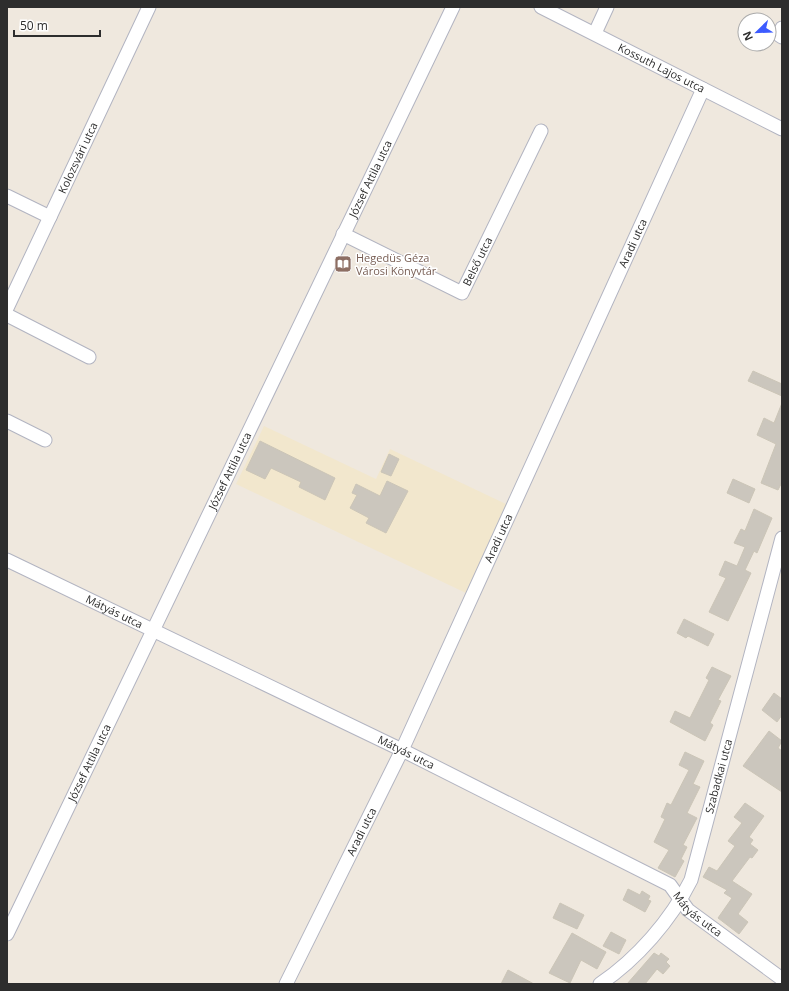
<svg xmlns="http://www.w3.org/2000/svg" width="789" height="991" viewBox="0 0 789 991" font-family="'Open Sans',sans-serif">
	<rect width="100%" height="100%" fill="#efe8de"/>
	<!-- education -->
	<path fill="#f2e7cd" d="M264 426 376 479 390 449 508 505 466 593 236 484Z"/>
	<!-- building -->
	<path fill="#cbc6bd" stroke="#cbc5b7" d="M753 371 782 384V396L748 381Z
		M782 403V482L778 490 761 483 776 444 757 435 764 418 774 423Z
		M260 441 335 478 325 500 299 487 301 482 271 468 265 479 246 470Z
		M389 454 399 459 391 476 381 472Z
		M733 479 755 489 749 503 727 493Z
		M387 481 408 491 386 533 366 523 369 518 350 508 357 495 352 493 356 484 380 496Z
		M754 509 772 518 757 553 754 551 745 570 751 573 728 621 709 612 726 578 719 575 725 561 737 566 745 547 734 543 741 529 745 531Z
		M684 619 714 634 708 646 688 636 686 638 677 633Z
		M712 667 731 676 718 700 721 701 710 723 713 725 705 741 670 722 675 711 690 718 709 680 706 678Z
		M774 693 782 699V715L777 722 762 710Z
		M769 731 782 741 778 748 782 751V792L743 766Z
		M685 752 704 761 693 784 700 787 687 813 697 818 683 845 687 847 681 859 684 861 675 877 658 868 669 850 654 842 665 819 661 817 667 803 671 805 689 770 679 765Z
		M745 803 764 816 749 837 753 840 750 844 758 850 752 858 750 857 732 881 752 894 738 914 748 922 739 934 718 918 732 898 724 893 727 890 703 877 709 867 717 871 735 846 728 841 742 823 734 817Z
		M628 889 640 895 642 891 650 896 648 900 651 901 645 912 623 900Z
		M560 903 584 915 577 929 553 918Z
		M611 932 626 940 619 954 603 946Z
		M572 933 606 952 597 969 581 960 570 983 549 973Z
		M654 953 659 956 661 953 669 959 666 962 670 966 663 974 657 969 645 984H627Z
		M508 970 534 984H501Z"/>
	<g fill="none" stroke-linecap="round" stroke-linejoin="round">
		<!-- minor casing -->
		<g stroke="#b2b4c1" stroke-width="15">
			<g id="minor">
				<path id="s1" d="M541 7 782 129"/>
				<path d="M782 28 779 35 782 37"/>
				<path d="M595 33 607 7"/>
				<path d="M7 196 50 217"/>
				<path id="s2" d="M343 234 462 293 541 131"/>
				<path id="s3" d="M7 308 149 7"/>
				<path d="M7 315 89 357"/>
				<path d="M7 421 45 440"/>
				<path id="s4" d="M7 560 402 750 670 885 688 910 782 979"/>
				<path id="s5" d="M7 934 453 7"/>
				<path id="s6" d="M286 984 402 750 703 89"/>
				<path id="s7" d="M600 984C637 959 671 920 691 880L782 538"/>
			</g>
		</g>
		<!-- minor -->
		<use href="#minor" stroke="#fff" stroke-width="13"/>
	</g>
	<!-- icons -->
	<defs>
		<g id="library-square" transform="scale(0.9)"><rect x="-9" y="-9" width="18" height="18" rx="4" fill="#8d6e63" stroke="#fff"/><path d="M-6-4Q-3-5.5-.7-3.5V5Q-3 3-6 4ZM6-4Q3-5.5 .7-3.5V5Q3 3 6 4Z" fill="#fff"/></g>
	</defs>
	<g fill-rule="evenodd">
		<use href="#library-square" x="343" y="264"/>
	</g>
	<g text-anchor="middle" stroke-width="3" stroke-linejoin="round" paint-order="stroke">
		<!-- street labels -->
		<g font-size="11" fill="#2d2d2d" stroke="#fff">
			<text dy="4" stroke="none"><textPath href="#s1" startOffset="135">Kossuth Lajos utca</textPath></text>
			<text dy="4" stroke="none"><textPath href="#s3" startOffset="166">Kolozsvári utca</textPath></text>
			<text dy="4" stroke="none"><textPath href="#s5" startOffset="838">József Attila utca</textPath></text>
			<text dy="4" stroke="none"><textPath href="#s6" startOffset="818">Aradi utca</textPath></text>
			<text dy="4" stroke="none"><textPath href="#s2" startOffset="168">Belső utca</textPath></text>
			<text dy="4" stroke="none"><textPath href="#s5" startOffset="514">József Attila utca</textPath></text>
			<text dy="4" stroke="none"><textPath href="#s6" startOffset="494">Aradi utca</textPath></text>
			<text dy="4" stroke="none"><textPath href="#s4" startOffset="119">Mátyás utca</textPath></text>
			<text dy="4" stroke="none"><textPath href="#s4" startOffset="443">Mátyás utca</textPath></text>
			<text dy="4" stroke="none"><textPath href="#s5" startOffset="190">József Attila utca</textPath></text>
			<text dy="4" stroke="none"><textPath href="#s7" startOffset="247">Szabadkai utca</textPath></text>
			<text dy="4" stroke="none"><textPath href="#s6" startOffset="170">Aradi utca</textPath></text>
			<text dy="4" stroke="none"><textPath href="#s4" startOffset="779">Mátyás utca</textPath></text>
		</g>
		<!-- education labels -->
		<g font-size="11" fill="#785e54" stroke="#fff" text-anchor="start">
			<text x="356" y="262">Hegedüs Géza<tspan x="356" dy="13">Városi Könyvtár</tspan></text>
		</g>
	</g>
	<!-- border -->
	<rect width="789" height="991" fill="none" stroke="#2d2d2d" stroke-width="16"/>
	<!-- north arrow -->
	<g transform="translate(757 32) rotate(247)"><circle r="19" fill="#ffffff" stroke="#ababab"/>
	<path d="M0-3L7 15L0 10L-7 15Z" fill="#3c5bff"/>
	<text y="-6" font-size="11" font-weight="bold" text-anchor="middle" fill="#2d2d2d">N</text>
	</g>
	<!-- scale -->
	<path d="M14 30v6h86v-6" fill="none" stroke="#2d2d2d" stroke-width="2"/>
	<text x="20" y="30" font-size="12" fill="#2d2d2d" stroke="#ffffff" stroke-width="3" paint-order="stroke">50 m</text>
</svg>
